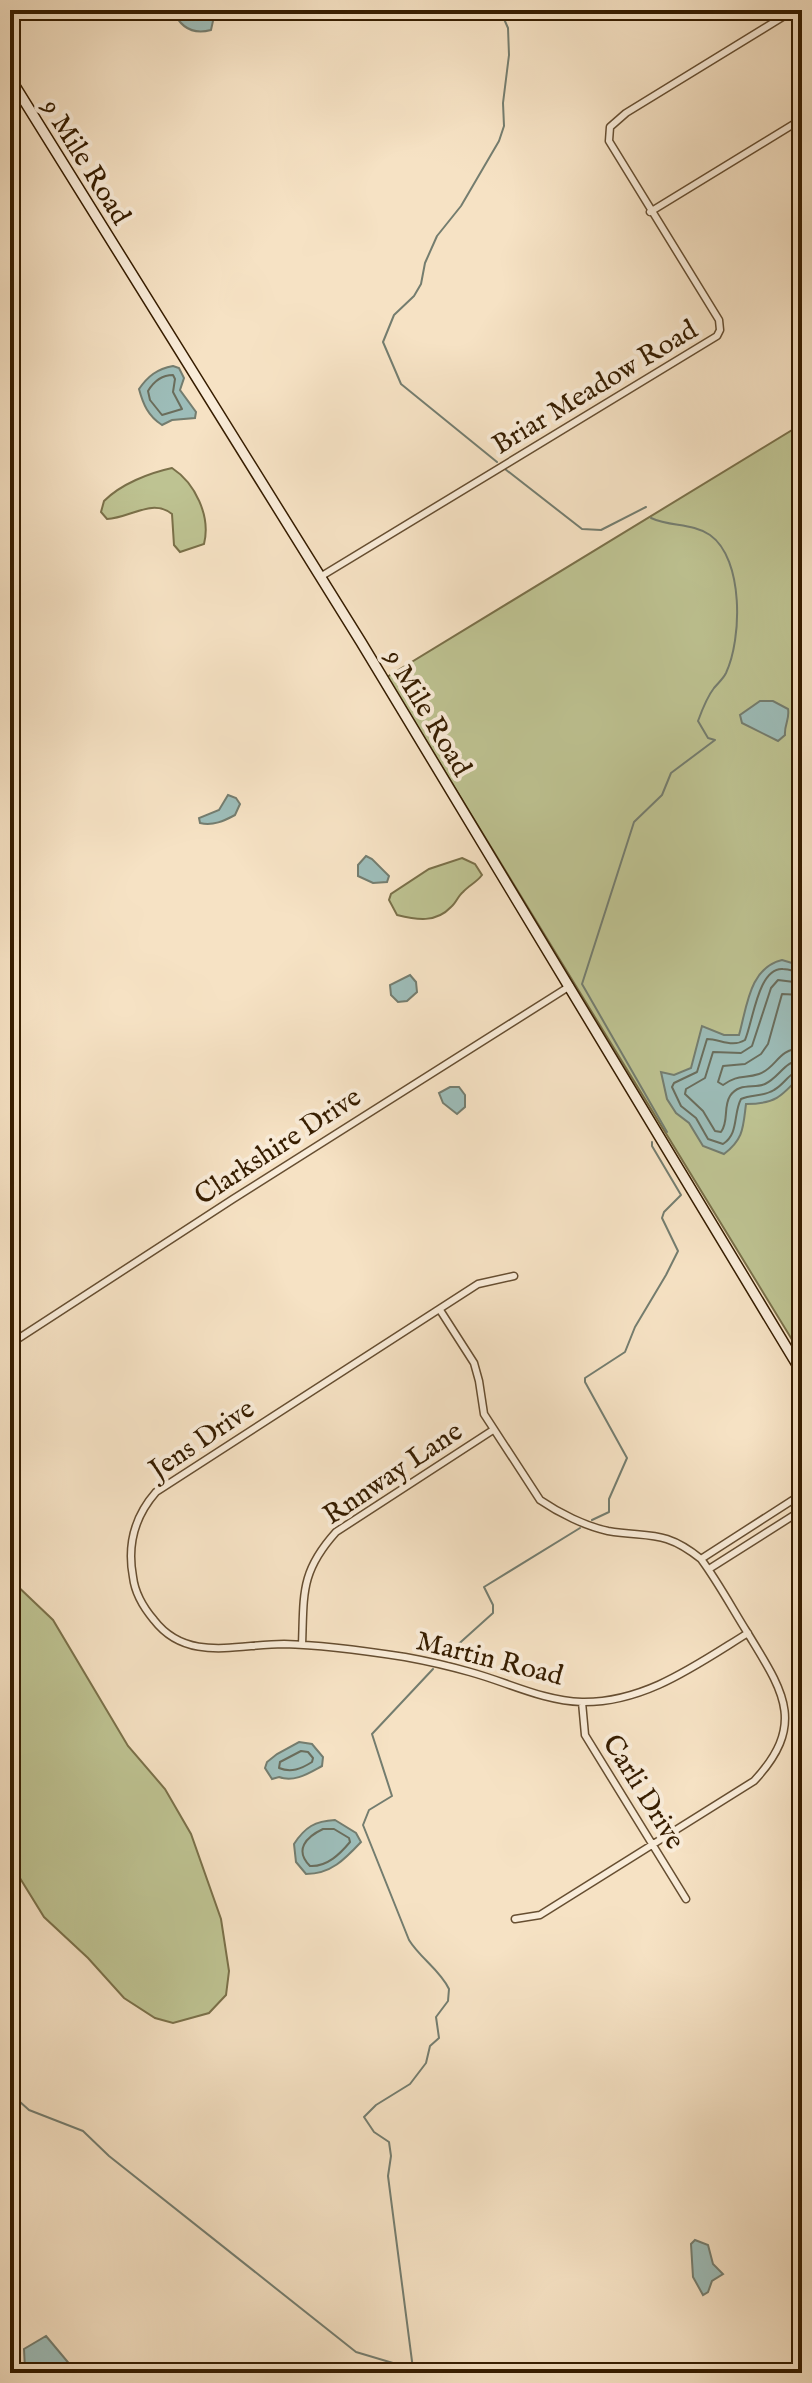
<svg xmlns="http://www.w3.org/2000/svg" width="812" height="2383" viewBox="0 0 812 2383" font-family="'IM FELL English',serif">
	<rect width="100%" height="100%" fill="#f6e2c4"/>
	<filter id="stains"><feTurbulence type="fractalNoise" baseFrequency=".0025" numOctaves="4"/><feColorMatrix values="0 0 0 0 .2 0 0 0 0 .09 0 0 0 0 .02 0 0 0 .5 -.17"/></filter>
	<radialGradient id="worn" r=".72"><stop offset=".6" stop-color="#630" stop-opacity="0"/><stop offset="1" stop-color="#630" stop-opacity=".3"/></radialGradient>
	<!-- green -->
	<path fill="#bec392" stroke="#7a7049" stroke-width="2" d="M802 424V1356L387 677Z
		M172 468C195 483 211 516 204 544L180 552 174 545 172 514C152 498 130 518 107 519L101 512 104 501C121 484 149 473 172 468Z
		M462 858 475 864 482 875C476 883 469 885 463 892 458 896 456 903 451 907 436 923 417 920 397 915L389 900 391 894 429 869Z
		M10 1579 53 1620 128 1746 165 1789 191 1834 221 1919 229 1971 226 1995 209 2013 173 2023 155 2018 124 1998 88 1958 44 1917 10 1862Z"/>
	<!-- water -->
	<path fill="#9dbdb9" stroke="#747d6f" stroke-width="2" d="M173 10H207L213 21 211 30C192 35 180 27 173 10Z
		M173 366 179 368 184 378 180 390 196 412 195 418 172 420 162 425C148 416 143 404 139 389 148 376 157 369 173 366Z
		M760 701H773L788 709C790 719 784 725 785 735L778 741 742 723 740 715Z
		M228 795 236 798 240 804 235 815C224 821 213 826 200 823L199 818 219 810Z
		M366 856 372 859 389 876 387 882 373 883 358 876V865Z
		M782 960 802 966V1074C782 1096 776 1104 746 1104 743 1127 744 1139 724 1154L703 1146 689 1123 676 1113 667 1099 661 1072 674 1075 691 1068 702 1026 724 1035H739C747 1007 749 968 782 960Z
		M410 975 416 982 417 992 407 1001 398 1002 391 995 390 985Z
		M450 1087H459L465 1095V1107L457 1114 443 1103 439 1093Z
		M299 1742 312 1744 323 1757 322 1766C309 1773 294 1783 279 1777L272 1779 265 1768 267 1762 277 1754Z
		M335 1820 356 1833 361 1842C345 1859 331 1874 306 1874L296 1862 294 1844C305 1827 315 1821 335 1820Z
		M695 2240 708 2245 713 2264 723 2274 712 2281 708 2292 703 2295 693 2277 691 2244Z
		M46 2336 77 2373H35L25 2369 24 2349Z"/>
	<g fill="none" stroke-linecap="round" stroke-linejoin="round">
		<!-- shore -->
		<path stroke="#6a6d5c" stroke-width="2" d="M173 375 175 379 173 392 182 409 162 415 150 400 148 391C154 381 162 375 173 375Z
			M802 973C796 972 789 969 783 969 758 967 753 1022 745 1040 732 1048 720 1039 707 1039L697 1072 674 1083 672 1087 681 1106 696 1118 708 1139 723 1144C739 1134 733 1114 741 1099 752 1094 763 1097 774 1090 785 1084 789 1072 802 1070
			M802 983 778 980 771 988 752 1046 741 1053 713 1052 705 1078 686 1089 685 1094 703 1111 715 1131 721 1132C729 1122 723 1107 730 1096 739 1082 754 1089 765 1084 780 1077 784 1061 802 1060
			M802 995 782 994 768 1044 761 1054 745 1064 723 1066 718 1082 723 1085C738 1074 744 1079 759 1074 777 1068 777 1049 802 1048
			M301 1751 308 1752 313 1758 312 1762C301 1769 291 1773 279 1768L280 1762Z
			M323 1829H334L349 1838 350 1842C340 1854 327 1867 310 1866 294 1850 306 1837 323 1829Z"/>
		<!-- stream -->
		<path stroke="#747d6f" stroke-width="2" d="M497 462 401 384 383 342 394 315 414 296 421 284 425 263 437 236 461 206 499 141 504 126 503 103 509 55 508 28 500 10
			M505 469 582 529 601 530 646 507
			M651 518C671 527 692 523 710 535 744 559 742 639 726 673 723 679 719 682 714 688 707 697 702 710 698 721L708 738 715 740 671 773 662 795 634 822 582 984 667 1132
			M592 1520 609 1512V1499L627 1458 585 1382V1378L625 1352 635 1327 666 1275 678 1251 662 1218 664 1212 681 1195 652 1146V1142
			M443 1658 493 1613V1605L484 1587 580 1528
			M10 2093 29 2110 83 2131 109 2156 356 2352 413 2369 417 2373
			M413 2369 388 2176 391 2156 389 2142 374 2132 364 2117 376 2105 410 2084 426 2063 430 2046 439 2038 436 2017 448 2001 449 1989C440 1970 420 1958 409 1940L363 1825 369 1810 392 1796 372 1734 433 1669"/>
		<!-- street casing -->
		<g stroke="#664e31" stroke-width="9">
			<path id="street" d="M650 212 802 119
				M320 577 717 336 720 330 719 320 609 141 610 127 626 113 794 10
				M514 1276 478 1284 156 1492C135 1516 127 1545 133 1577 135 1594 143 1607 154 1620 187 1663 238 1644 284 1644 324 1645 366 1651 405 1657 427 1661 449 1666 470 1672 507 1682 543 1701 582 1702 645 1703 696 1665 748 1633
				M440 1310 474 1363 479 1381 484 1414 540 1500C559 1513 585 1526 608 1531 649 1538 664 1529 701 1559 718 1582 732 1608 747 1632 782 1690 808 1723 754 1781L540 1915 515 1919
				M10 1344 233 1199 570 986
				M701 1559 802 1494
				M709 1569 802 1510
				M302 1645C304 1594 300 1572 336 1532L493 1430
				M582 1702 585 1735 686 1899"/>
		</g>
		<!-- secondary casing -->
		<g stroke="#361d00" stroke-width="12">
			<path id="secondary" d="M10 78 361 642 802 1373"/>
		</g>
		<!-- street -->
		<use href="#street" stroke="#f9ecd9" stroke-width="6"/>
		<!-- secondary -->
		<use href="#secondary" stroke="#f9ecd9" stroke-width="9"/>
	</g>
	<g text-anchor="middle" stroke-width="8" stroke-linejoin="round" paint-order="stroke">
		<!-- street labels -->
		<g font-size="28" fill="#361d00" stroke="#f9ecd9">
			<text transform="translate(87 161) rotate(58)" y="10">9 Mile Road</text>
			<text transform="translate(594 386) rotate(-31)" y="10">Briar Meadow Road</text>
			<text transform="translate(429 712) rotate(59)" y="10">9 Mile Road</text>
			<text transform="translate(277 1145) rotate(-33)" y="10">Clarkshire Drive</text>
			<text transform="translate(201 1438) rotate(-34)" y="10">Jens Drive</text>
			<text transform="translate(392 1472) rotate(-34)" y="10">Rnnway Lane</text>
			<text transform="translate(490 1657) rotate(14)" y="10">Martin Road</text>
			<text transform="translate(645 1791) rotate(58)" y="10">Carli Drive</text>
		</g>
	</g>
	<!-- margin -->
	<rect width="812" height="2383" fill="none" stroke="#f6e2c4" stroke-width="40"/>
	<rect x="12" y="12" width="788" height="2359" fill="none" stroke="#361d00" stroke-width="4"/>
	<rect x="20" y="20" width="772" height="2343" fill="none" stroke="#361d00" stroke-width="2"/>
	<rect width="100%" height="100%" filter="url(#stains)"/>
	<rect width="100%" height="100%" fill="url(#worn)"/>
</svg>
